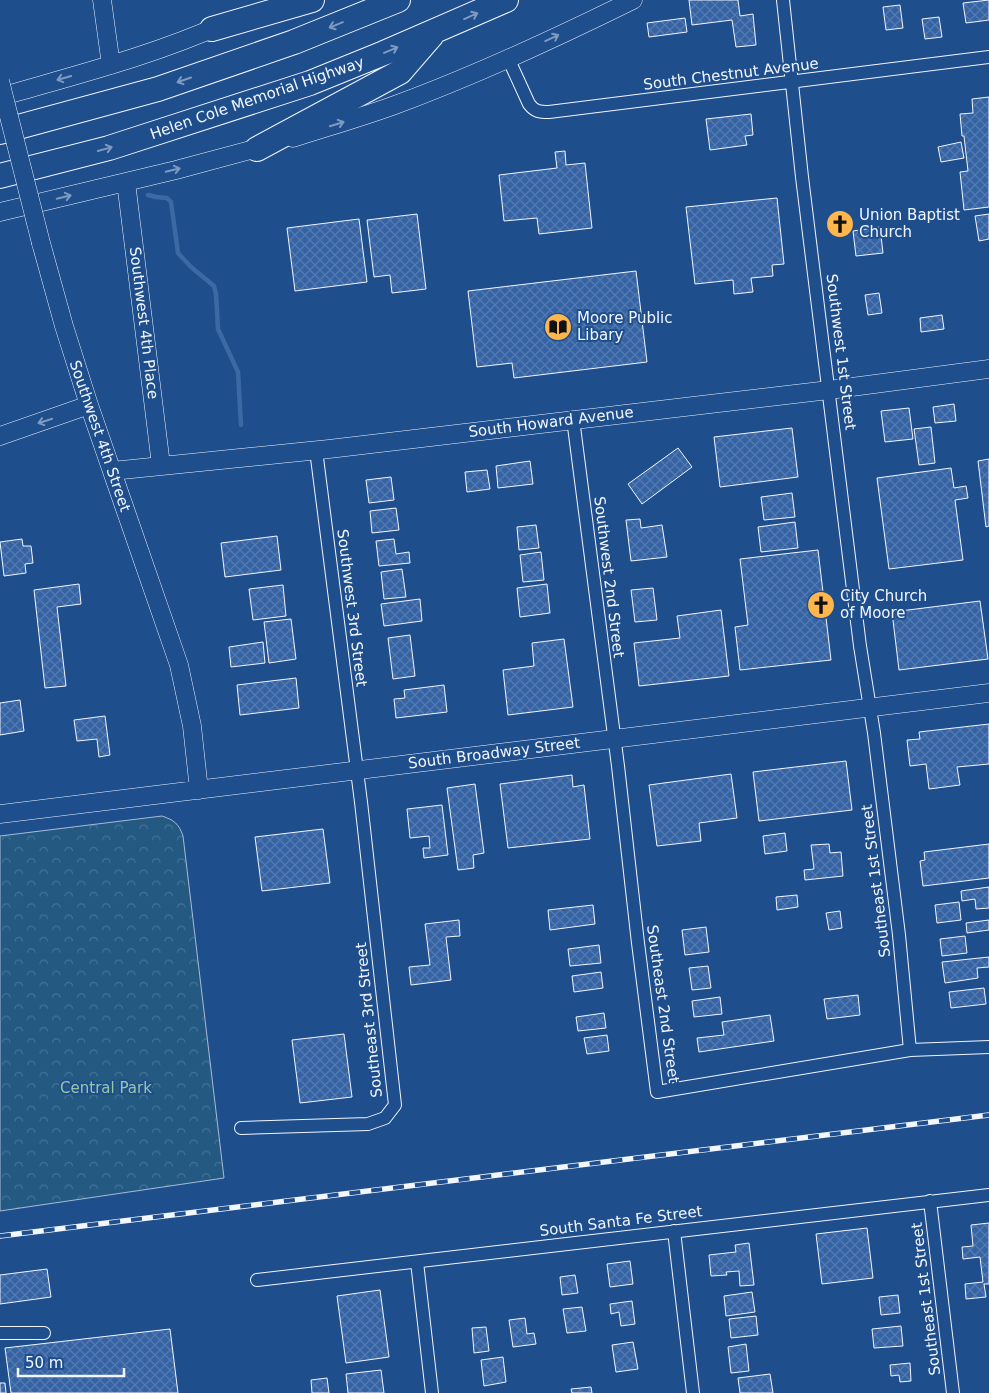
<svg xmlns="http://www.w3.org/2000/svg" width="989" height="1393" viewBox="0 0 989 1393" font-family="'DejaVu Sans',sans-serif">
	<defs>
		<pattern id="forest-crowns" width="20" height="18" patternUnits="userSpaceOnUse" patternTransform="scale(1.25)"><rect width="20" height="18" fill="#245a82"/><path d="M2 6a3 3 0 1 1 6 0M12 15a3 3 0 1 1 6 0" fill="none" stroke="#447295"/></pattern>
		<pattern id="building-cross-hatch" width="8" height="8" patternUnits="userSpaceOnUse" patternTransform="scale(1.25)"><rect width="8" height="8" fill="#3563a3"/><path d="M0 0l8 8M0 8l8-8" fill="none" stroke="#537ab1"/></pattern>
	</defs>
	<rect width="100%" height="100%" fill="#1f4e8c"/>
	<!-- forest -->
	<path fill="url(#forest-crowns)" stroke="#a8bbd7" d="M162 816C174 820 179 824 183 836L224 1178 0 1211V836Z"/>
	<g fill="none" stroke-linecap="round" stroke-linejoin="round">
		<!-- stream -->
		<path stroke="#3b69a3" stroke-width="4.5" d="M148 195 156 197 167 198 171 202 178 253 191 267 214 286 216 294 218 329 238 372 241 425"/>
	</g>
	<!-- building -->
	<path fill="url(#building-cross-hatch)" stroke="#f2f6ff" d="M689 0H738L740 16 753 14 756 45 736 47 732 20 692 25Z
		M989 0V20L966 23 963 3Z
		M900 5 903 28 886 30 883 7Z
		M939 17 942 37 925 39 922 19Z
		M685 18 687 32 649 37 647 23Z
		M989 97V207L964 210 960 172 968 171 964 136H962L960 114 973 113 972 99Z
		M751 114 753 135 745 136 747 145 710 150 706 119Z
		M961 142 964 158 941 162 938 147Z
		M565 151 566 165 585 163 592 228 539 234 537 218 504 221 499 175 557 168 555 152Z
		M777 198 784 264 772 265 773 276 751 278 753 292 734 294 733 280 695 284 686 207Z
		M417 214 426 289 392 293 390 275 374 277 367 220Z
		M989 214V239L979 241 975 216Z
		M359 219 367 282 295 291 287 228Z
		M880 227 883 253 856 256 853 231Z
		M636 271 647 362 514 378 512 363 477 367 468 291Z
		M879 293 882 313 868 315 865 295Z
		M942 315 944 329 921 332 920 318Z
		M954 404 956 421 935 423 933 407Z
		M909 408 913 439 885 442 881 411Z
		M931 427 935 463 919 465 914 429Z
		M792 428 798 477 720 487 714 437Z
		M678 448 692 467 642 504 628 484Z
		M989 459V526L986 527 978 461Z
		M530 461 533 484 498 488 496 466Z
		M951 468 954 488 966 486 968 498 955 500 963 560 889 569 877 478Z
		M487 470 490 489 467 492 465 472Z
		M391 477 394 500 369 503 366 480Z
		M792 493 795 517 764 520 761 497Z
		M396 508 399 530 372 533 370 511Z
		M640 519 641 528 662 525 667 557 631 561 626 520Z
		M795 522 798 548 761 552 758 527Z
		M536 525 539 548 519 550 517 527Z
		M277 536 281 570 225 577 221 543Z
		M22 539 23 546H31L33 563 25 564 26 573 4 576 0 542Z
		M394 539 396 554 409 552 410 563 379 566 376 541Z
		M818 550 831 660 740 670 735 627 748 625 740 559Z
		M541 552 544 580 523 582 520 555Z
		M402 569 406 597 384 599 381 572Z
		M79 584 81 604 57 607 66 686 45 688 34 590Z
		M547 584 550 613 520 617 517 588Z
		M283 585 286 616 253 620 249 589Z
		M653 588 657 620 635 622 631 590Z
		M420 599 422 621 384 626 381 604Z
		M980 601 988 659 899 670 892 612Z
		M721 610 729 676 639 686 634 643 680 638 677 616Z
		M291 619 296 659 269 663 264 622Z
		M410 635 415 676 393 679 388 638Z
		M564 639 573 707 508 715 503 670 534 666 532 643Z
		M263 642 265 663 231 667 229 647Z
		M296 678 299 708 240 715 237 685Z
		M444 685 447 712 396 718 394 699 405 698 404 690Z
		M20 700 24 731 0 735V703Z
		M105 716 110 755 99 757 97 739 77 741 74 720Z
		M989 724V764L957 767 960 785 929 789 926 764 910 766 907 740 920 739 919 732Z
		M846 761 852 810 759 821 753 772Z
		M731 774 737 818 699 823 701 841 657 846 649 785Z
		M572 775 573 787 584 785 590 839 508 848 500 784Z
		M475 784 484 853 473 855 474 868 458 870 447 788Z
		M442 805 448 855 424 858 423 848H430L429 836 410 838 407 809Z
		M323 829 330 883 262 891 255 837Z
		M785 833 787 851 765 854 763 836Z
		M829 844 830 853 841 852 843 876 805 880 804 870 814 869 811 845Z
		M989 844V878L923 886 920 861 925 860 924 852Z
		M989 887V908L976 909 975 899 962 901 961 891Z
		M797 895 798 907 777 910 776 897Z
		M959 902 961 920 937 923 935 905Z
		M593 905 595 924 550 930 548 910Z
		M840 911 842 928 829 930 826 913Z
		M459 920 460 936 446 937 451 980 411 985 409 967 430 965 425 924Z
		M989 920V930L967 933 966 923Z
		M706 927 709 952 685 955 682 930Z
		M965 936 967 953 942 956 940 939Z
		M599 945 601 963 570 966 568 949Z
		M989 957V967L977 968 978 978 945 983 942 962Z
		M708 966 711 988 692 990 689 968Z
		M601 972 603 988 574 992 572 976Z
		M984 988 986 1004 951 1008 949 992Z
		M858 995 860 1015 827 1019 824 999Z
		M720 997 722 1014 694 1017 692 1001Z
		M604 1013 606 1028 578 1031 576 1017Z
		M770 1015 774 1041 699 1052 697 1038 724 1035 722 1022Z
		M344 1034 352 1097 300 1103 292 1040Z
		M607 1035 609 1051 587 1054 584 1038Z
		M989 1223V1284H984L986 1297 966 1299 965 1284 983 1282 980 1257 963 1259 962 1247 973 1246 971 1225Z
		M867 1228 873 1278 822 1284 816 1234Z
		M749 1243 754 1285 740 1286 739 1271 726 1272 727 1275 711 1276 709 1255 736 1252 735 1245Z
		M630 1261 633 1284 610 1287 607 1264Z
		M47 1269 51 1297 0 1304V1275Z
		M575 1275 578 1293 562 1295 560 1277Z
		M380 1290 389 1357 346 1363 337 1296Z
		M752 1292 755 1312 726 1316 724 1296Z
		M898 1295 900 1313 881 1315 879 1297Z
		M632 1301 635 1324 621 1326 619 1312 611 1314 610 1304Z
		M582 1307 586 1331 567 1333 563 1309Z
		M756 1316 758 1335 731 1338 729 1319Z
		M525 1318 527 1334 534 1333 536 1344 513 1347 509 1320Z
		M901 1326 903 1346 874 1348 872 1329Z
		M486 1327 489 1351 474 1353 472 1328Z
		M170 1329 178 1393H11L5 1348Z
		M633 1342 638 1369 616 1372 612 1345Z
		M746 1344 749 1371 731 1373 728 1347Z
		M503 1357 506 1382 484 1386 481 1360Z
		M910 1363 911 1381 900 1382 899 1375 891 1376 890 1365Z
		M381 1370 384 1393H348L346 1374Z
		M770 1374 773 1393H740L738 1378Z
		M327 1378 329 1393H312L311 1380Z
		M0 1383H5L6 1393H0Z
		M591 1387 592 1393H572L571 1389Z"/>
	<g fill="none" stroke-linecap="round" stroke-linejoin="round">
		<!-- street casing -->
		<g stroke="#f2f6ff" stroke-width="14">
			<path id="street" d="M783 0 802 177 860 646 874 733 899 935 910 1050
				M508 58 529 104C535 112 540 112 549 112L989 57
				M573 419 618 766 638 943 657 1092 910 1050 989 1047
				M241 1128 368 1124 385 1118 395 1105 361 802 316 450
				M930 1201 953 1393
				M674 1231 693 1393
				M417 1262 432 1393
				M257 1280 989 1195
				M0 1333H44"/>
		</g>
		<!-- secondary casing -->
		<g stroke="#f2f6ff" stroke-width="19">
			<path id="secondary" d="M102 0 111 65
				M0 97C75 75 152 56 223 24
				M293 138C327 127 362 117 395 105 477 75 556 38 633 0
				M126 182 161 465
				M0 212 176 170 269 145
				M41 243 64 326 89 405 179 665 192 726 199 790
				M0 436 89 405
				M112 471 329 449 829 390 989 369
				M0 814 989 693"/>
		</g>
		<!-- highway casing -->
		<g stroke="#f2f6ff" stroke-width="26">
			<path id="highway" d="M212 29 312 0
				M0 132 158 89 294 42 398 0
				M257 149 400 72 432 35
				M0 176 109 148 310 83 384 53 506 0"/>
		</g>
		<!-- street -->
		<use href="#street" stroke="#1f4e8c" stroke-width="12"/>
		<!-- secondary -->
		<use href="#secondary" stroke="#1f4e8c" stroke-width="18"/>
		<!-- highway -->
		<use href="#highway" stroke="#1f4e8c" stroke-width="24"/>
		<!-- rail casing -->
		<g stroke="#f2f6ff" stroke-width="5.5">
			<path id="rail" d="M0 1236 989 1115"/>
		</g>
		<!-- rail -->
		<use href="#rail" stroke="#1f4e8c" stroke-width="4" stroke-dasharray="11" stroke-linecap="butt"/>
		<!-- secondary-bridge casing -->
		<g stroke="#f2f6ff" stroke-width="19" stroke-linecap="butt">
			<path id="secondary-bridge" d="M0 81 41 243"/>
		</g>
		<!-- secondary-bridge -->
		<use href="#secondary-bridge" stroke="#1f4e8c" stroke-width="18"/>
	</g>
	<!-- one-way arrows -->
	<defs><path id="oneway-shaft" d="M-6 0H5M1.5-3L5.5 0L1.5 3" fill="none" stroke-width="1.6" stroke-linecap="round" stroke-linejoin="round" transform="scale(1.25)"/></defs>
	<g stroke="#7e9ac0">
		<use href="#oneway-shaft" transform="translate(471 16) rotate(-24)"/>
		<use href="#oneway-shaft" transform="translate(336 25) rotate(158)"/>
		<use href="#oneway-shaft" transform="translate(552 38) rotate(-25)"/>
		<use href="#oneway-shaft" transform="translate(391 50) rotate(-23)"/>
		<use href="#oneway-shaft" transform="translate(64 78) rotate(164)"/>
		<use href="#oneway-shaft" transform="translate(184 80) rotate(161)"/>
		<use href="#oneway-shaft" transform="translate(337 124) rotate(-17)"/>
		<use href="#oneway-shaft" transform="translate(105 149) rotate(-15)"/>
		<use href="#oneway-shaft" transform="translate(173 170) rotate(-14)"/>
		<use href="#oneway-shaft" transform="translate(64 197) rotate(-14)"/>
		<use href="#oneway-shaft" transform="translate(45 421) rotate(162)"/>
	</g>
	<!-- icons -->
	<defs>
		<g id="church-disc" transform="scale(1.4375)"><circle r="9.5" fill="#ffb74d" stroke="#1f4e8c"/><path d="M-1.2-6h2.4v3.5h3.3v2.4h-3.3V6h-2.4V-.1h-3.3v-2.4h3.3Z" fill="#111"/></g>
		<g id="library-disc" transform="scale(1.4375)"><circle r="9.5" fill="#ffb74d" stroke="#1f4e8c"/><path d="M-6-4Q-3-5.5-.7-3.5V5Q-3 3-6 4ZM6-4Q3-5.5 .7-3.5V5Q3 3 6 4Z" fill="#111"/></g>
	</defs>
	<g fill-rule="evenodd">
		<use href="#church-disc" x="840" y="224"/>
		<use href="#library-disc" x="558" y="327"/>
		<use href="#church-disc" x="821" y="605"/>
	</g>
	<g text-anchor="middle" stroke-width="4" stroke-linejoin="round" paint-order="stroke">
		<!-- street labels -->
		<g font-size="15" fill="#f2f6ff" stroke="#1f4e8c">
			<text transform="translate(731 74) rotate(-7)" y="5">South Chestnut Avenue</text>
			<text transform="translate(257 98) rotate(-19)" y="5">Helen Cole Memorial Highway</text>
			<text transform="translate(144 323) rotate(83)" y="5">Southwest 4th Place</text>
			<text transform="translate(841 352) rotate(83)" y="5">Southwest 1st Street</text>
			<text transform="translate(551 422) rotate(-7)" y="5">South Howard Avenue</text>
			<text transform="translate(100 436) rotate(71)" y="5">Southwest 4th Street</text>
			<text transform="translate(609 577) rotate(83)" y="5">Southwest 2nd Street</text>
			<text transform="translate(352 608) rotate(83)" y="5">Southwest 3rd Street</text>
			<text transform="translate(494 753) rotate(-7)" y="5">South Broadway Street</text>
			<text transform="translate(876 881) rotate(-97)" y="5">Southeast 1st Street</text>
			<text transform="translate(663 1004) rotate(82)" y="5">Southeast 2nd Street</text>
			<text transform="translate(369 1020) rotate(-96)" y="5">Southeast 3rd Street</text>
			<text transform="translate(621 1221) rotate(-7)" y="5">South Santa Fe Street</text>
			<text transform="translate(926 1299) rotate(-97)" y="5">Southeast 1st Street</text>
		</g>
		<!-- poi labels -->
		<g font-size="15" fill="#f2f6ff" stroke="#1f4e8c" text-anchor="start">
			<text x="859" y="220">Union Baptist<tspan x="859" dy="17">Church</tspan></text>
			<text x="577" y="323">Moore Public<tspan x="577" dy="17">Libary</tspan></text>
			<text x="840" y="601">City Church<tspan x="840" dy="17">of Moore</tspan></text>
		</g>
		<!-- park labels -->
		<g font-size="15" fill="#97c8a6" stroke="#1f4e8c">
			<text x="106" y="1093">Central Park</text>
		</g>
	</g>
	<!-- scale -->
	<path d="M18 1368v8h106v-8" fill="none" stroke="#f2f6ff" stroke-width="2.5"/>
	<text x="25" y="1368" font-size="15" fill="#f2f6ff" stroke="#1f4e8c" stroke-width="4" paint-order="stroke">50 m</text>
</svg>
